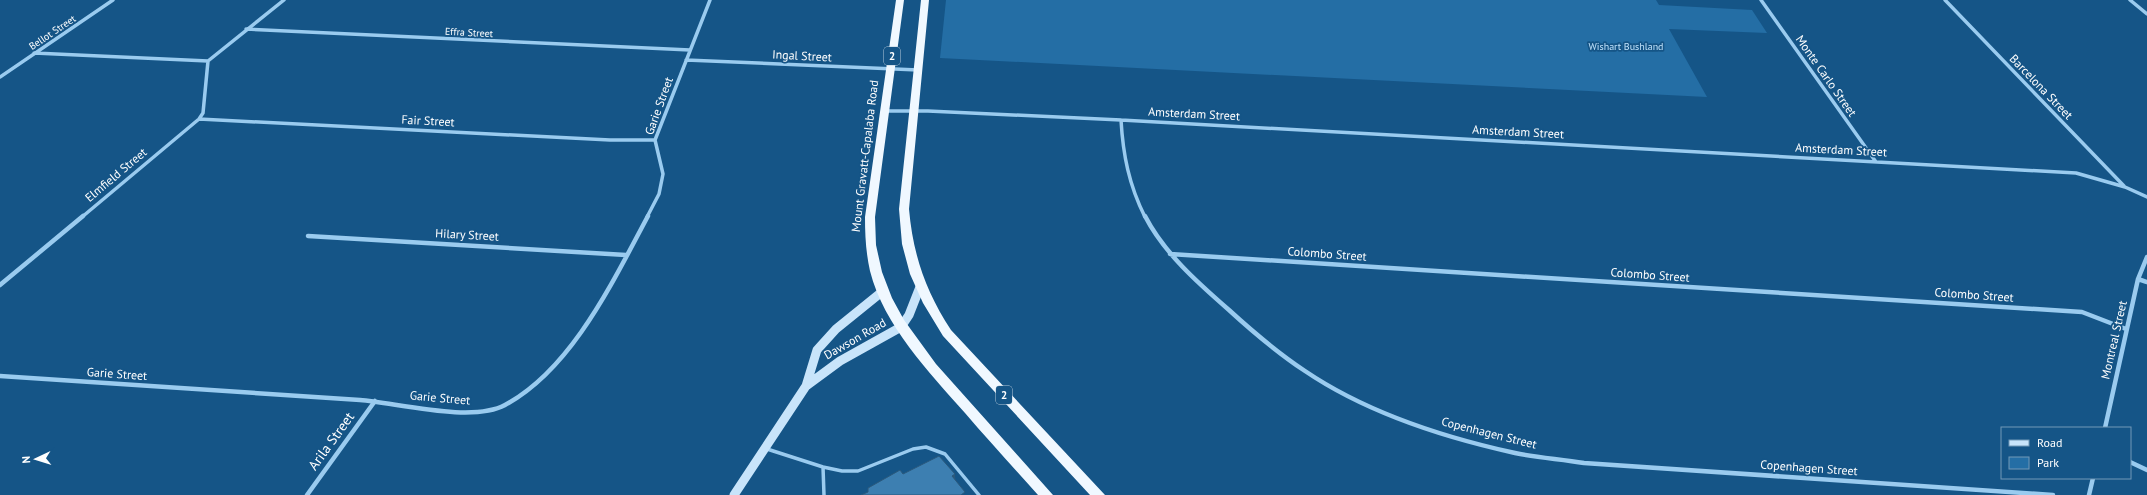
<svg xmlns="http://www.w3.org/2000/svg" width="2147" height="495" viewBox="0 0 2147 495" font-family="'PT Sans',sans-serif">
	<rect width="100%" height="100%" fill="#155587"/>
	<!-- green -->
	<path fill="#246ea5" d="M946 0H1656L1659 5 1752 10 1767 33 1669 29 1707 97 940 58Z"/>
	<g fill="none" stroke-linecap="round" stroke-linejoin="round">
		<!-- service -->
		<path stroke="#9acbef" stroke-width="3.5" d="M767 449 823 467 842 471H858L913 449 926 447 945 454 979 495
			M823 467 824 495"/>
		<!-- minor-far1 -->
		<path stroke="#9acbef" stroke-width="3.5" d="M1761 0 1876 162
			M1945 0 2124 186
			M2130 0 2147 14
			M246 29 690 50
			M34 53 208 61
			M686 60 918 70
			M0 77 113 0
			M885 111H928L1121 120 2076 173 2125 187 2147 197
			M199 119 610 140H655
			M1121 120C1123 155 1129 185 1145 217
			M82 217 199 119 203 113 208 61 284 0
			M647 217 659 194 663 174 655 140 710 0"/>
		<!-- minor -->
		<path stroke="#9acbef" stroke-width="4.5" d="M1145 216C1164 253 1198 283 1229 310 1253 332 1278 353 1305 371 1367 413 1442 437 1515 453 1538 458 1561 459 1584 463L2053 495
			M308 236 626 255
			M1170 254 2082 312 2126 329
			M2138 279 2147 282
			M0 285 83 216
			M0 376C120 384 240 392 360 400 397 403 472 423 505 405 572 369 613 281 648 216
			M2105 428 2138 279 2147 257
			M2130 462 2147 470
			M307 495 375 401
			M2089 495 2093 478"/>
		<!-- secondary -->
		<path stroke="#c8e4fa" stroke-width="9" d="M806 386 840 361 901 327 909 315 920 287
			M734 495 806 386 817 350 836 329 883 291"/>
		<!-- trunk -->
		<path fill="#f0f8ff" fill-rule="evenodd" d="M896 0H904L875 217 876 245 882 272 892 298 904 320 936 364 1053 495H1038C1014 468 989 441 965 413 929 372 884 326 870 271 866 253 865 236 865 217Z
			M921 0H929L909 209C913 255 926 292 951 330L1105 495H1090L943 336 923 303 910 274 902 244 899 209Z"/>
	</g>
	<!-- shaded-wall -->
	<path fill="#2b597c" d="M955 474 956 489 952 476Z"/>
	<!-- building -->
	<path fill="#3d7fb1" stroke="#2b597c" d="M939 456 955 474 952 476 965 492 961 495H861L868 492V488L900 470 903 474Z"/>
	<g text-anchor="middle" stroke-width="3.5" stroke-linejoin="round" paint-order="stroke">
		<!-- far-street labels -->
		<g font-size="10" fill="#fff" stroke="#155587">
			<text transform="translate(52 32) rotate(-34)" y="4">Bellot Street</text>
			<text transform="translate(469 32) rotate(3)" y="4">Effra Street</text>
		</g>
		<!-- far-park labels -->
		<g font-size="10" fill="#c0e2fb" stroke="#155587">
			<text x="1626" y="50">Wishart Bushland</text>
		</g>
		<!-- shield labels -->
		<g fill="#155587" stroke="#b9ccdb" stroke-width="1">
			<rect x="884" y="47" width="16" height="18" rx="3"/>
			<rect x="996" y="386" width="16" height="18" rx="3"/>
		</g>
		<g font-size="11" font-weight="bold" fill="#fff">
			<text x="892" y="60">2</text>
			<text x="1004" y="399">2</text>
		</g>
		<!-- street labels -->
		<g font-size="12" fill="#fff" stroke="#155587">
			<text transform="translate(802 56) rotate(3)" y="4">Ingal Street</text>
			<text transform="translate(1826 76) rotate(55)" y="4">Monte Carlo Street</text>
			<text transform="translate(2041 87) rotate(46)" y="4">Barcelona Street</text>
			<text transform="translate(659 106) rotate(-70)" y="4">Garie Street</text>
			<text transform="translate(1194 114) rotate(3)" y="4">Amsterdam Street</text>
			<text transform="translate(428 121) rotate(3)" y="4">Fair Street</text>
			<text transform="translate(1518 132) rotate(3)" y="4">Amsterdam Street</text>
			<text transform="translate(1841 150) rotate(3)" y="4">Amsterdam Street</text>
			<text transform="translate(865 156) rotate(-83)" y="4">Mount Gravatt-Capalaba Road</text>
			<text transform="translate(116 175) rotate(-40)" y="4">Elmfield Street</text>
			<text transform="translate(467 235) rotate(3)" y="4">Hilary Street</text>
			<text transform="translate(1327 254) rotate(4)" y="4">Colombo Street</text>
			<text transform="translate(1650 275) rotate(4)" y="4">Colombo Street</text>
			<text transform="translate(1974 295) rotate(4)" y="4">Colombo Street</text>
			<text transform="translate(855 339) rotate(-30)" y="4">Dawson Road</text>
			<text transform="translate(2114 340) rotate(-77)" y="4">Montreal Street</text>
			<text transform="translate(117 374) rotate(4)" y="4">Garie Street</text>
			<text transform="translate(440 398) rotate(5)" y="4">Garie Street</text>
			<text transform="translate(1489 433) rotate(14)" y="4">Copenhagen Street</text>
			<text transform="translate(1809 468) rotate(4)" y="4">Copenhagen Street</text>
		</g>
		<!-- near-street labels -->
		<g font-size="14" fill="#fff" stroke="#155587">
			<text transform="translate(331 441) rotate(-54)" y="5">Arila Street</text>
		</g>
	</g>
	<!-- legend -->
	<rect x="2001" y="427" width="130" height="52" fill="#155587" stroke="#7399b7"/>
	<rect x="2009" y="440" width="20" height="6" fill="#c8e4fa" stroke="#7399b7"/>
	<text x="2037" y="447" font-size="12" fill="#ffffff">Road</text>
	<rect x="2009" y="457" width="20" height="12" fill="#246ea5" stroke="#7399b7"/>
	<text x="2037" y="467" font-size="12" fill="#ffffff">Park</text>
	<!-- north arrow -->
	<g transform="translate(36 459) rotate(266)" stroke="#155587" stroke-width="3" paint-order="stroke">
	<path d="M0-3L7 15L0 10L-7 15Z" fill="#ffffff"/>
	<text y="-6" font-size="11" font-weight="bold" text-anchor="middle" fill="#ffffff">N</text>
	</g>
</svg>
